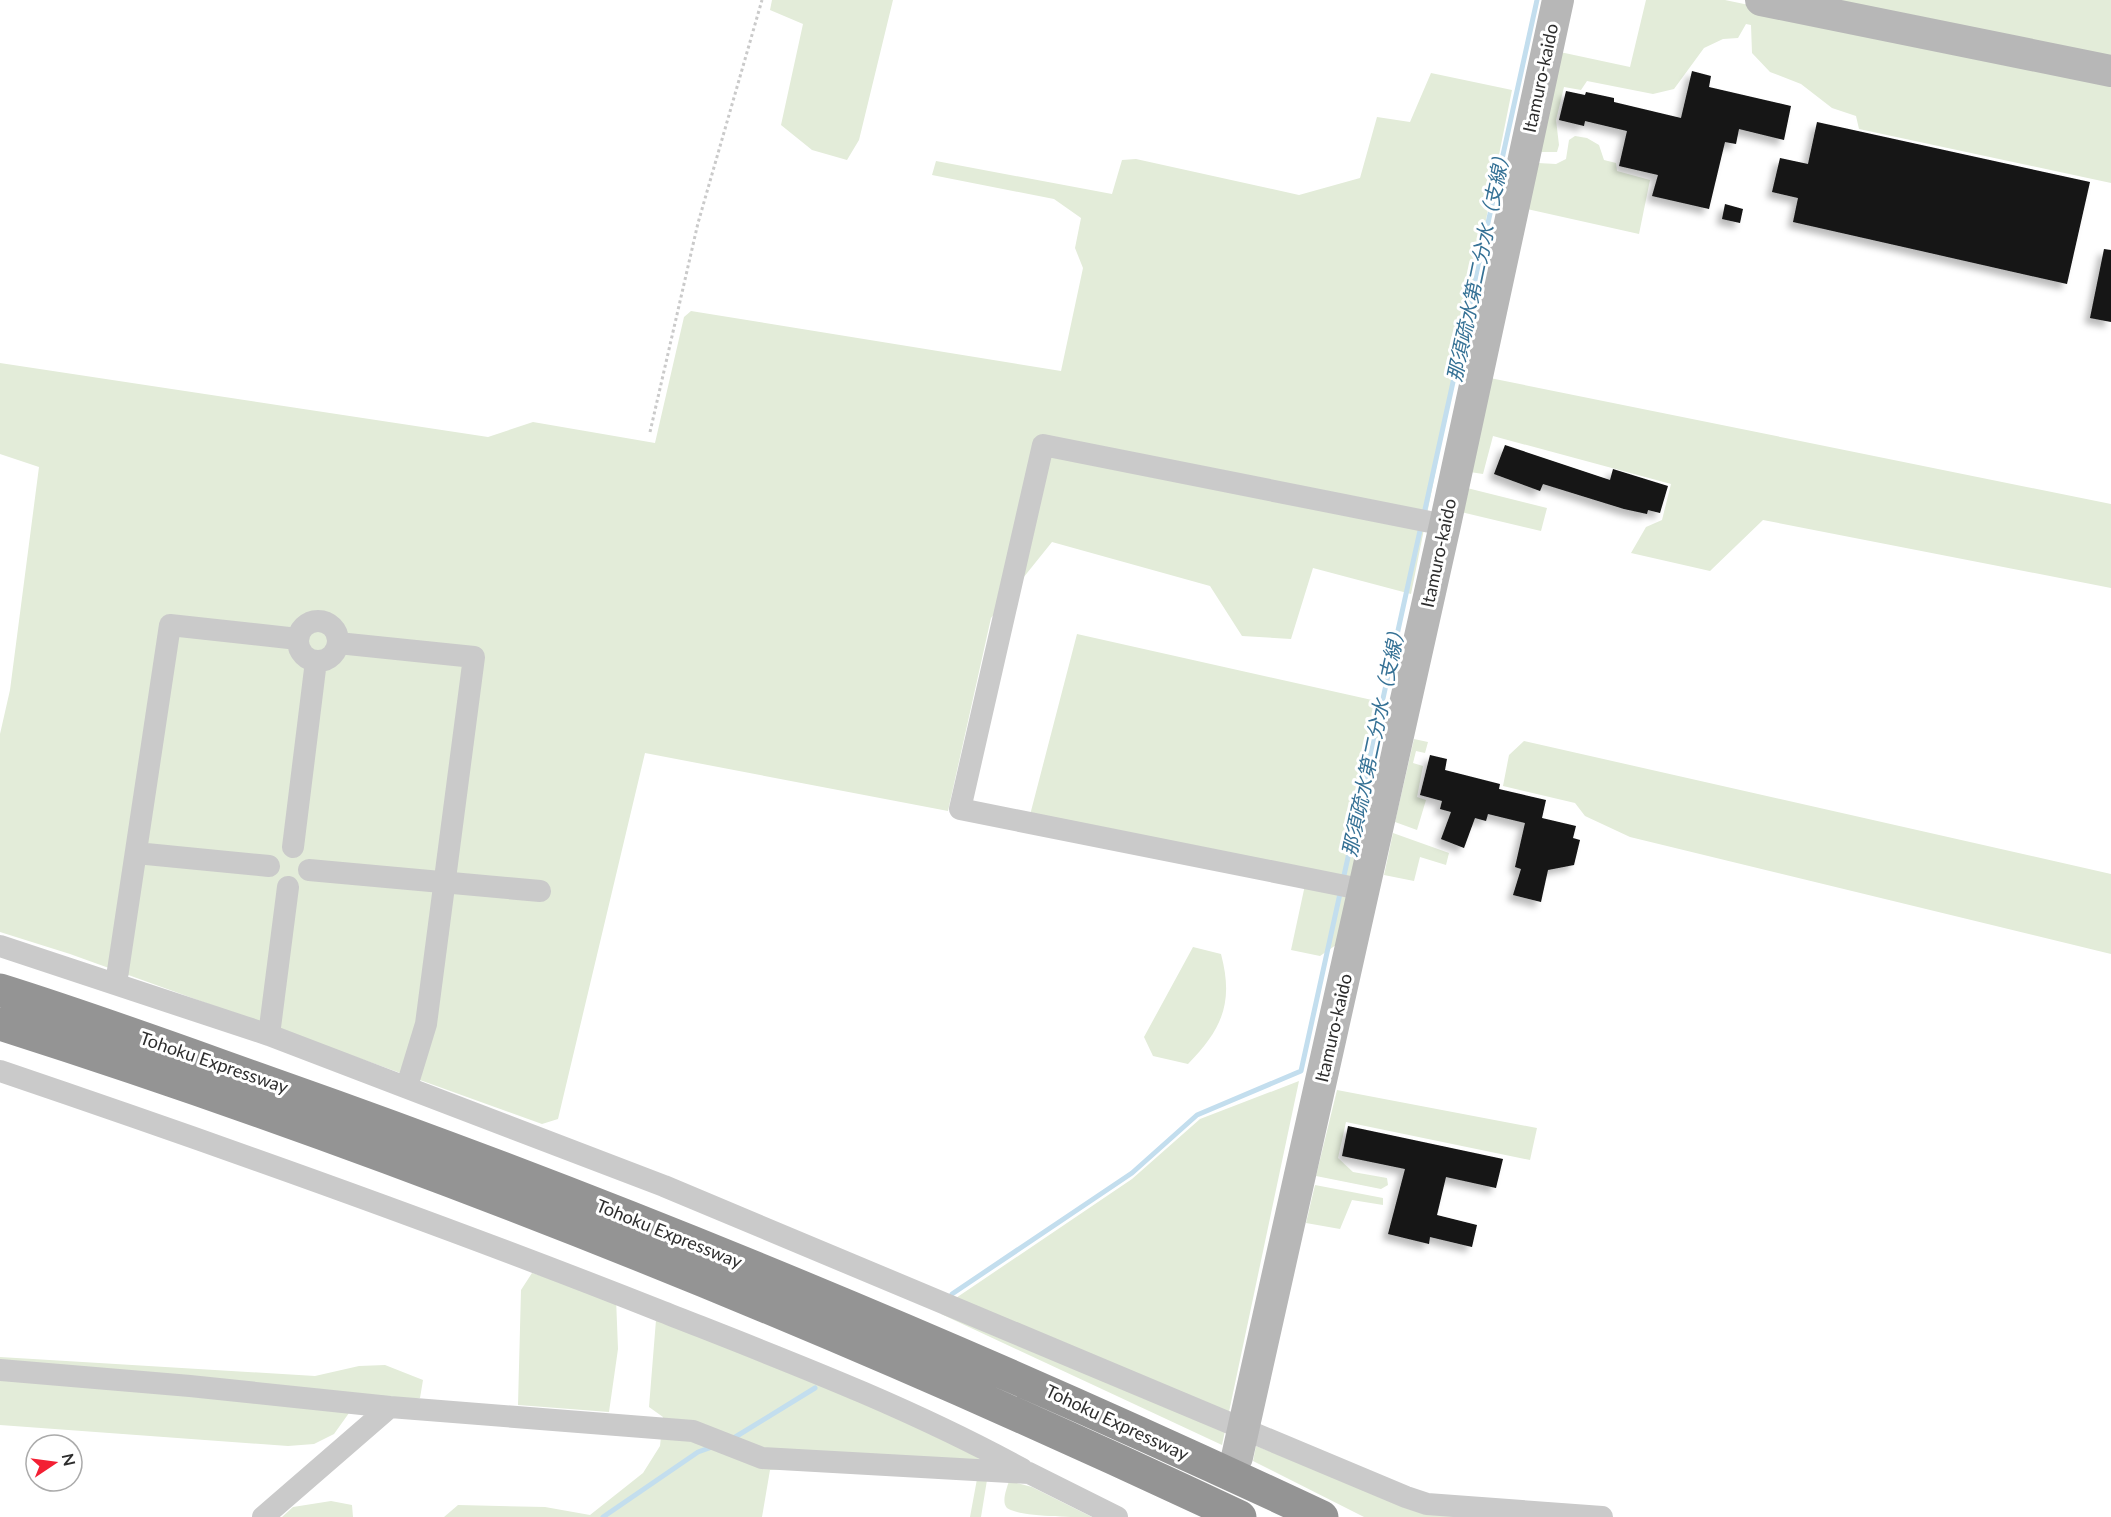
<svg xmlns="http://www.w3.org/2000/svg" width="2111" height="1517" viewBox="0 0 2111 1517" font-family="Lato,'Noto Sans JP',sans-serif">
	<defs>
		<filter id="shadow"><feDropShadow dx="-5.5" dy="5.5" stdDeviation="3" flood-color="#0004"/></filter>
	</defs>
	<rect width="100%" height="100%" fill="#fff"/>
	<!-- green -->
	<path fill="#e3ecd9" d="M772 0H893L859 140 847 160 812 150 781 125 803 24 770 10Z
		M1646 0H1725L2111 81V183L1859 129 1856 116 1832 108 1801 84 1770 72 1752 53 1751 25 1746 24 1738 38 1723 39 1704 48 1674 89 1653 94 1587 81 1581 90 1564 87 1556 120 1559 145 1557 152H1538L1560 52 1630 67Z
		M1819 0H2111V62Z
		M1431 73 1512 90 1411 594 1313 568 1291 639 1242 636 1210 586 1052 542 991 618 948 811 645 753 558 1119 542 1124 70 954 0 932V734L10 690 39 467 0 454V363L488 437 533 422 655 443 684 317 691 311 1061 371 1083 268 1075 248 1081 218 1054 199 932 175 936 161 1112 194 1122 160 1136 159 1299 195 1360 178 1377 117 1410 122Z
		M1575 136 1587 138 1599 145 1604 160 1616 163 1617 171 1650 180 1639 234 1527 209 1538 163 1556 164 1566 159 1569 140Z
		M1490 378 2111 504V588L1763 520 1710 571 1631 553 1646 527 1662 520 1671 484 1493 436 1483 474 1470 472Z
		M1467 488 1547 508 1541 531 1461 512Z
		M1077 634 1372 700 1387 719 1336 945 1320 956 1291 950 1308 871 1030 815Z
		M1414 739 1428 742 1425 753 1416 751 1413 763 1423 766 1417 797 1426 800 1417 830 1395 822Z
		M1524 741 2111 874V954L1630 837 1585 816 1575 803 1503 786 1509 755Z
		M1393 833 1449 853 1446 865 1420 857 1414 881 1384 875Z
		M1193 947 1221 954C1234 1003 1222 1029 1188 1064L1153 1056 1144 1037Z
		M1299 1081 1222 1445 941 1314 950 1302 1132 1179 1200 1119Z
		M1337 1090 1537 1128 1530 1160 1346 1122 1338 1158 1353 1172 1387 1178 1388 1185 1381 1189 1316 1176Z
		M1315 1185 1383 1198V1205L1352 1200 1340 1229 1306 1223Z
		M532 1273 616 1298 618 1349 609 1412 518 1405 521 1290Z
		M656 1320 959 1435 980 1460 770 1470 762 1517H444L458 1505 545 1507 590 1515 643 1473 660 1446 663 1417 649 1407Z
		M0 1357 315 1376 359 1366 385 1365 423 1380 420 1398 349 1413 334 1434 314 1444 288 1446 0 1425Z
		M1256 1446 1403 1503 1528 1517H1364L1253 1461Z
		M977 1479 987 1480 981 1517H970Z
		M1009 1481 1032 1487 1092 1517C1072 1517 1020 1517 1007 1508 1001 1502 1007 1488 1009 1481Z
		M331 1501 352 1505 353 1517H282L293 1507Z"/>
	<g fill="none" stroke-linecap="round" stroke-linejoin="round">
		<!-- stream -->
		<path stroke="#c3deee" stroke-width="5" d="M1424 514 1537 0
			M1343 880 1421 526
			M952 1294 1132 1173 1197 1115 1301 1071 1341 889
			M732 1439 815 1388
			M603 1517 698 1452 712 1447"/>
	</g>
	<!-- building -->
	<path fill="#141414" filter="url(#shadow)" d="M1692 71 1711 76 1709 87 1791 106 1784 140 1739 129 1736 144 1725 142 1709 209 1652 196 1658 175 1619 166 1627 131 1585 121 1584 126 1559 120 1566 91 1585 95 1586 92 1614 98V102L1681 118Z
		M1817 122 2090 182 2067 284 1793 222 1798 198 1772 192 1780 158 1808 164Z
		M1725 204 1743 209 1740 223 1722 219Z
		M2104 249 2111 250V322L2090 318Z
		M1505 445 1610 480 1613 469 1668 486 1660 513 1648 510 1647 514 1624 509 1543 484 1540 491 1494 474Z
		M1430 755 1447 759 1445 770 1500 784 1499 789 1546 800 1542 818 1576 826 1573 838 1580 840 1574 865 1548 870 1541 902 1513 895 1521 869 1515 867 1525 823 1488 814 1486 821 1475 818 1464 848 1441 839 1451 812 1440 809 1442 801 1420 795Z
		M1348 1126 1503 1159 1496 1188 1446 1177 1437 1215 1477 1225 1472 1247 1430 1237 1429 1244 1388 1234 1405 1169 1342 1156Z"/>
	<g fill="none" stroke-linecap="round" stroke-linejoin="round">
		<!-- path -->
		<path stroke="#cacaca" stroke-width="3" stroke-dasharray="3 3" stroke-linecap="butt" d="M650 432 698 223 762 0"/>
		<!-- street -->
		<path stroke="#cacaca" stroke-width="22" d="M298 641a20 20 0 1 1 40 0a20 20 0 1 1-40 0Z
			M338 643 474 657 426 1024 407 1086
			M293 847 316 661
			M136 853 269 866
			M309 870 540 891
			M1365 890 960 809 1043 445 1445 525
			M0 946 269 1035 664 1186 1406 1497 1427 1504 1602 1517
			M116 984 170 625 298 639
			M269 1035 288 887
			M0 1071C221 1146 441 1224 658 1310 782 1359 905 1405 1022 1469
			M0 1370 190 1386 390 1407 693 1431 762 1458 1029 1473 1117 1517
			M263 1517 390 1407"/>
		<!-- secondary -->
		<path stroke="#b7b7b7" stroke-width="32" d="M1761 0 2111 71
			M1237 1457 1445 525 1558 0"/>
		<!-- highway -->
		<path stroke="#949494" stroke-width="33" d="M0 990C93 1019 185 1053 278 1086 633 1211 981 1357 1322 1517
			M0 1024C424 1159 838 1328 1240 1517"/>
	</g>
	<g text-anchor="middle" stroke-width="6" stroke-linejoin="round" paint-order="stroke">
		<!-- street labels -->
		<g font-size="18" fill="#2d2d2d" stroke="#fff">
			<text transform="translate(1541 78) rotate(-78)" y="6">Itamuro-kaido</text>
			<text transform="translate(1439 553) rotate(-78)" y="6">Itamuro-kaido</text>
			<text transform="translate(1334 1028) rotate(-77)" y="6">Itamuro-kaido</text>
			<text transform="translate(214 1063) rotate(19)" y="6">Tohoku Expressway</text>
			<text transform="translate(669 1234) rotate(22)" y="6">Tohoku Expressway</text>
			<text transform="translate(1117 1423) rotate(25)" y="6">Tohoku Expressway</text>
		</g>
		<!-- water labels -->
		<g font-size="20" font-style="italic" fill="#357195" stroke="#fff">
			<text transform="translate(1479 264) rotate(-78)" y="7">那須疏水第二分水（支線）</text>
			<text transform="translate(1374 739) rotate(-78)" y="7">那須疏水第二分水（支線）</text>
		</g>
	</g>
	<!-- north arrow -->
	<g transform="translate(54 1463) rotate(77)"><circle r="28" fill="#ffffff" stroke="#ababab" stroke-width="1.5"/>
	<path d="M0-4.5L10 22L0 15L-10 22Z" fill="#f31f33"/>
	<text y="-9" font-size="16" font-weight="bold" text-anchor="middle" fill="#2d2d2d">N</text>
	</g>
</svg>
